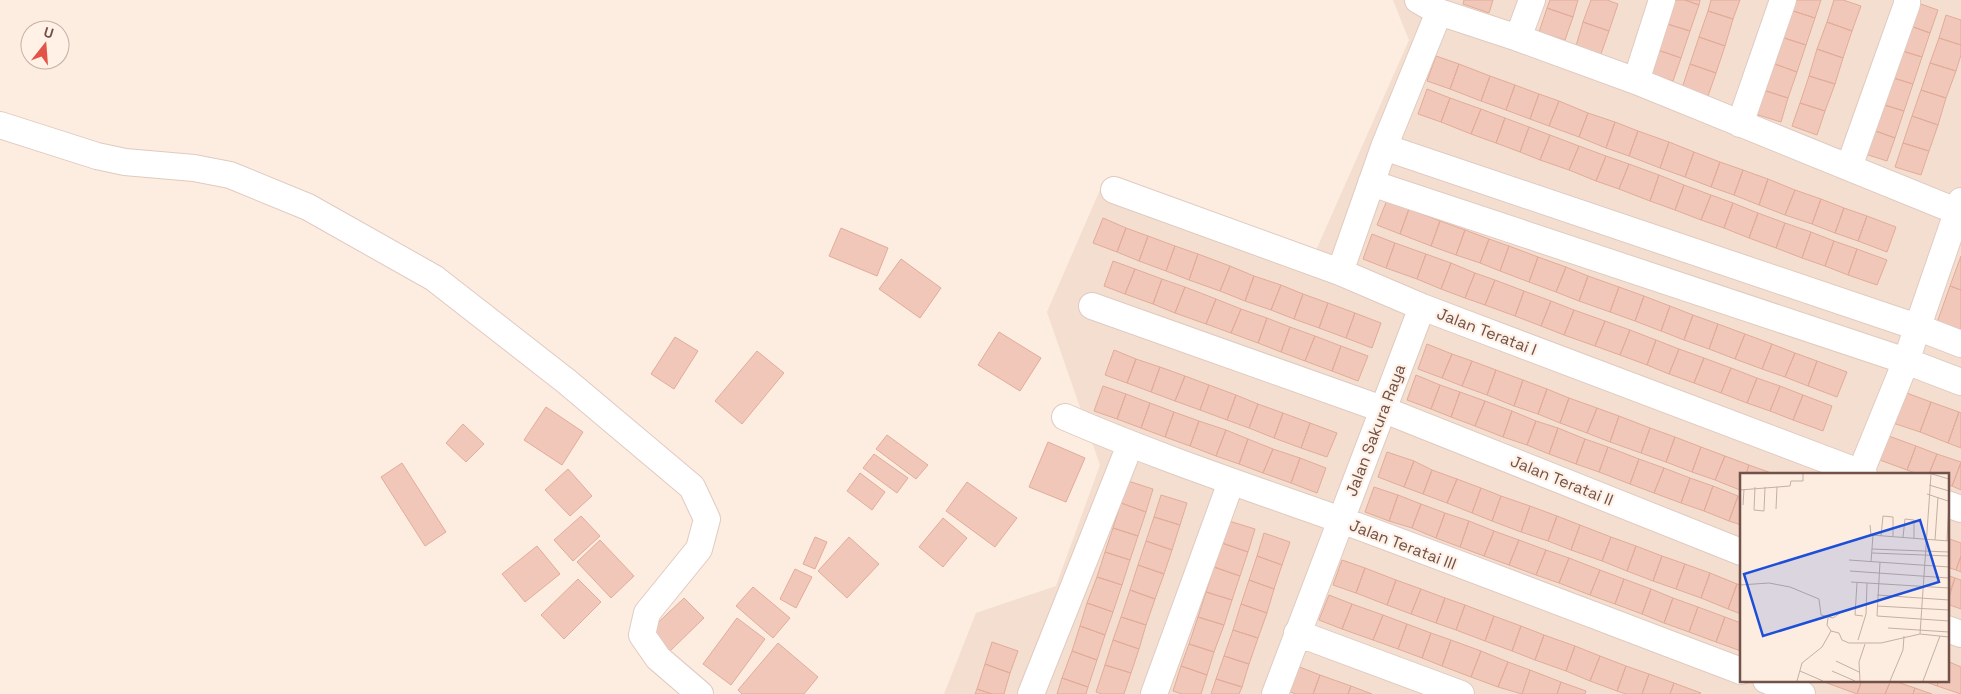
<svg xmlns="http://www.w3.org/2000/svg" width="1961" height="694" viewBox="0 0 1961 694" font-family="'Space Grotesk',sans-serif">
	<rect width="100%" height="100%" fill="#fcede0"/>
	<!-- residential -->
	<path fill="#f3decf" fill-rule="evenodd" d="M1393 0H1961V694H944L976 613 1056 586 1100 465 1047 312 1103 183 1314 255 1409 40ZM1741 474H1947V680H1741Z"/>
	<!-- building -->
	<path fill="#f0c7b8" stroke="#e3ab99" d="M1464 0H1493L1489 13 1463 4Z
		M1550 0H1578L1573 17 1547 8Z
		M1591 0H1607L1618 4 1609 31 1583 22Z
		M1672 0H1685L1699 5 1690 31 1664 23Z
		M1685 0H1700L1699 5Z
		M1711 0H1740L1733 19 1708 11Z
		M1793 0H1821L1815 18 1790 10Z
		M1834 0H1843L1861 6 1852 31 1827 22Z
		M1912 1 1938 10 1930 33 1905 24Z
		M1547 8 1573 17 1565 40 1539 32Z
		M1790 10 1815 18 1806 45 1781 37Z
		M1708 11 1733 19 1725 46 1699 37Z
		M1946 15 1961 20V45L1939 38Z
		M1583 22 1609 31 1601 54 1576 46Z
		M1827 22 1852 31 1843 58 1817 49Z
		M1664 23 1690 31 1681 58 1655 49Z
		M1905 24 1930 33 1922 57 1896 49Z
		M1699 37 1725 46 1716 73 1690 64Z
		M1781 37 1806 45 1797 72 1772 63Z
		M1939 38 1961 45V55L1956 71 1930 63Z
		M1655 49 1681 58 1673 81 1648 73Z
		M1817 49 1843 58 1835 84 1809 76Z
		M1896 49 1922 57 1913 84 1887 76Z
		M1436 56 1459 64 1450 89 1427 81Z
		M1772 63 1797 72 1788 98 1763 90Z
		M1930 63 1956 71 1946 98 1921 90Z
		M1459 64 1490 76 1481 101 1450 89Z
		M1690 64 1716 73 1708 96 1682 88Z
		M1490 76 1515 85 1506 110 1481 101Z
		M1809 76 1835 84 1825 111 1800 103Z
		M1887 76 1913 84 1904 111 1878 103Z
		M1515 85 1539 94 1530 119 1506 110Z
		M1427 89 1450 98 1441 122 1418 114Z
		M1763 90 1788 98 1781 122 1755 114Z
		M1921 90 1946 98 1938 125 1912 116Z
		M1539 94 1559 101 1549 126 1530 119Z
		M1450 98 1481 109 1471 134 1441 122Z
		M1559 101 1588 113 1579 137 1549 126Z
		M1800 103 1825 111 1817 135 1792 126Z
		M1878 103 1904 111 1895 138 1870 129Z
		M1481 109 1505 118 1496 143 1471 134Z
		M1588 113 1615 122 1606 148 1579 137Z
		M1912 116 1938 125 1929 151 1903 143Z
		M1505 118 1529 127 1520 152 1496 143Z
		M1615 122 1638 131 1629 156 1606 148Z
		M1529 127 1550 135 1540 160 1520 152Z
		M1870 129 1895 138 1887 161 1862 153Z
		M1638 131 1669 142 1660 168 1629 156Z
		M1550 135 1579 146 1569 170 1540 160Z
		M1669 142 1694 152 1685 177 1660 168Z
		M1903 143 1929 151 1921 175 1895 167Z
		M1579 146 1606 156 1596 181 1569 170Z
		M1694 152 1720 162 1711 187 1685 177Z
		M1606 156 1629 164 1619 189 1596 181Z
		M1720 162 1743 170 1734 195 1711 187Z
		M1629 164 1659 175 1650 201 1619 189Z
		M1743 170 1768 179 1759 205 1734 195Z
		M1659 175 1684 185 1675 210 1650 201Z
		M1768 179 1795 190 1785 215 1759 205Z
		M1684 185 1711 195 1701 220 1675 210Z
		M1795 190 1821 199 1812 224 1785 215Z
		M1711 195 1733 203 1724 228 1701 220Z
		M1821 199 1844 208 1835 233 1812 224Z
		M1387 200 1409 209 1400 234 1377 225Z
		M1733 203 1758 213 1749 238 1724 228Z
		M1844 208 1867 216 1858 241 1835 233Z
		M1409 209 1440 221 1431 246 1400 234Z
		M1758 213 1785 223 1776 248 1749 238Z
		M1867 216 1896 227 1887 252 1858 241Z
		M1103 218 1126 228 1117 252 1093 243Z
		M1440 221 1465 230 1456 255 1431 246Z
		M1785 223 1811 232 1802 258 1776 248Z
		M841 228 888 248 877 276 829 256Z
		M1126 228 1148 236 1139 261 1117 252Z
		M1465 230 1489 239 1480 263 1456 255Z
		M1811 232 1834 241 1825 266 1802 258Z
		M1372 234 1395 243 1386 268 1363 259Z
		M1148 236 1175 246 1166 271 1139 261Z
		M1489 239 1509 246 1500 271 1480 263Z
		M1834 241 1857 249 1848 275 1825 266Z
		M1395 243 1426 254 1417 279 1386 268Z
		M1175 246 1198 254 1189 280 1166 271Z
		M1509 246 1538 257 1529 282 1500 271Z
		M1857 249 1887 260 1877 285 1848 275Z
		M1198 254 1230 266 1220 291 1189 280Z
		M1426 254 1451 263 1441 289 1417 279Z
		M1961 256V290L1950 286Z
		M1538 257 1566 267 1556 292 1529 282Z
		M901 259 941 288 920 318 879 289Z
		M1113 261 1135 269 1125 294 1104 286Z
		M1451 263 1475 273 1465 298 1441 289Z
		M1230 266 1254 276 1245 301 1220 291Z
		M1566 267 1588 276 1579 301 1556 292Z
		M1135 269 1162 279 1153 304 1125 294Z
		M1475 273 1495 280 1485 305 1465 298Z
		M1254 276 1281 285 1271 310 1245 301Z
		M1588 276 1619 287 1610 312 1579 301Z
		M1162 279 1185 287 1175 313 1153 304Z
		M1495 280 1524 291 1515 316 1485 305Z
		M1281 285 1303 294 1294 319 1271 310Z
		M1950 286 1961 290V330L1934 331Z
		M1185 287 1216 299 1206 324 1175 313Z
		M1619 287 1644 296 1635 321 1610 312Z
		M1524 291 1551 301 1541 326 1515 316Z
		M1303 294 1328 303 1319 328 1294 319Z
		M1644 296 1670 306 1661 331 1635 321Z
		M1216 299 1241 309 1231 333 1206 324Z
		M1551 301 1574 310 1564 335 1541 326Z
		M1328 303 1355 313 1346 338 1319 328Z
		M1670 306 1693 315 1684 340 1661 331Z
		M1241 309 1267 318 1258 343 1231 333Z
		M1574 310 1605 321 1595 346 1564 335Z
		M1355 313 1381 323 1372 348 1346 338Z
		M1693 315 1718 324 1709 349 1684 340Z
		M1267 318 1290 327 1281 352 1258 343Z
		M1605 321 1630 330 1620 355 1595 346Z
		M1718 324 1745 334 1735 359 1709 349Z
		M1290 327 1315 336 1305 361 1281 352Z
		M1630 330 1656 340 1647 365 1620 355Z
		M999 332 1041 358 1020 391 978 365Z
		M1745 334 1772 344 1762 369 1735 359Z
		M1315 336 1341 346 1332 371 1305 361Z
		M675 337 698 351 674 389 651 374Z
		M1656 340 1679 349 1669 374 1647 365Z
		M1427 344 1452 354 1442 378 1418 369Z
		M1772 344 1795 353 1785 377 1762 369Z
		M1341 346 1368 356 1358 381 1332 371Z
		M1679 349 1704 358 1694 383 1669 374Z
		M1114 350 1136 359 1127 383 1105 375Z
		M757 351 784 373 742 424 715 401Z
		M1795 353 1817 361 1808 386 1785 377Z
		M1452 354 1472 361 1462 386 1442 378Z
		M1704 358 1731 368 1721 393 1694 383Z
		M1136 359 1160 367 1151 392 1127 383Z
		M1472 361 1496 370 1487 395 1462 386Z
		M1817 361 1847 372 1837 397 1808 386Z
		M1160 367 1185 376 1175 401 1151 392Z
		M1731 368 1757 378 1747 403 1721 393Z
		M1496 370 1523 380 1514 406 1487 395Z
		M1416 375 1440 385 1431 409 1407 400Z
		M1185 376 1209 385 1200 410 1175 401Z
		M1757 378 1780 386 1770 411 1747 403Z
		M1523 380 1547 389 1538 414 1514 406Z
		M1209 385 1236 395 1227 420 1200 410Z
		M1440 385 1460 392 1451 417 1431 409Z
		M1103 386 1126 394 1117 419 1094 411Z
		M1780 386 1803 395 1793 420 1770 411Z
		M1547 389 1569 398 1560 423 1538 414Z
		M1460 392 1485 401 1475 426 1451 417Z
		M1904 392 1931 402 1920 432 1893 423Z
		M1126 394 1150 403 1141 428 1117 419Z
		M1236 395 1258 404 1249 428 1227 420Z
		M1803 395 1832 406 1823 431 1793 420Z
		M1569 398 1597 408 1587 433 1560 423Z
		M1485 401 1512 411 1503 437 1475 426Z
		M1931 402 1959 412 1948 443 1920 432Z
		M1150 403 1174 412 1165 437 1141 428Z
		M1258 404 1283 413 1274 438 1249 428Z
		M546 407 583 432 562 465 524 440Z
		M1597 408 1619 416 1610 442 1587 433Z
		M1512 411 1536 421 1527 445 1503 437Z
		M1174 412 1199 421 1190 446 1165 437Z
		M1959 412 1961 413V448L1948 443Z
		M1283 413 1310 423 1301 448 1274 438Z
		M1619 416 1650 428 1641 453 1610 442Z
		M1199 421 1226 430 1216 456 1190 446Z
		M1536 421 1558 428 1549 454 1527 445Z
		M1310 423 1337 433 1327 457 1301 448Z
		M463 424 484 444 466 462 446 443Z
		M1558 428 1585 439 1576 464 1549 454Z
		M1650 428 1675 437 1666 462 1641 453Z
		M1226 430 1248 439 1239 464 1216 456Z
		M887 435 928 465 916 479 876 449Z
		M1886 435 1916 446 1907 470 1877 459Z
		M1675 437 1701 447 1692 472 1666 462Z
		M1248 439 1273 449 1263 473 1239 464Z
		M1585 439 1608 447 1599 472 1576 464Z
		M1048 442 1085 458 1066 502 1029 487Z
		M1916 446 1937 454 1929 474H1918L1907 470Z
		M1608 447 1639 459 1630 484 1599 472Z
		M1701 447 1725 456 1715 480 1692 472Z
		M1273 449 1300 458 1291 483 1263 473Z
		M1387 452 1414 461 1404 487 1378 477Z
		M874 454 908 478 897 493 863 468Z
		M1937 454 1961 462 1952 486 1947 485V474H1929Z
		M1725 456 1749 465 1746 474H1741L1740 490 1715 480Z
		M1300 458 1326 468 1317 493 1291 483Z
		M1639 459 1664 468 1654 493 1630 484Z
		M1414 461 1432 470 1423 494 1404 487Z
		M402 463 446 532 425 546 381 477Z
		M1961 463V490L1952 486Z
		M1749 465 1774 474H1746Z
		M1664 468 1690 478 1681 503 1654 493Z
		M568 469 592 496 570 516 545 490Z
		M1432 470 1457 479 1447 503 1423 494Z
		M860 473 885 492 872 510 847 491Z
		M1690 478 1713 486 1704 511 1681 503Z
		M1457 479 1481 488 1472 513 1447 503Z
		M1128 481 1153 489 1146 512 1121 503Z
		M967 482 1017 518 995 547 946 511Z
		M1713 486 1738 496 1729 521 1704 511Z
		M1374 487 1398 495 1389 521 1365 512Z
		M1481 488 1501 496 1492 521 1472 513Z
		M1161 495 1187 503 1180 525 1154 517Z
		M1398 495 1421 504 1412 528 1389 521Z
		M1501 496 1530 506 1521 532 1492 521Z
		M1738 496 1741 497V525L1729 521Z
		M1121 503 1146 512 1138 536 1113 528Z
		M1421 504 1445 513 1436 538 1412 528Z
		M1530 506 1557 516 1548 541 1521 532Z
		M1445 513 1469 521 1460 547 1436 538Z
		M581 516 600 536 573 561 554 540Z
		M1557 516 1580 525 1571 550 1548 541Z
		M1154 517 1180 525 1172 550 1146 541Z
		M943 518 967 538 943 567 919 547Z
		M1229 521 1255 529 1248 552 1222 543Z
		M1469 521 1494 531 1484 556 1460 547Z
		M1580 525 1611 537 1602 561 1571 550Z
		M1113 528 1138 536 1130 560 1105 552Z
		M1494 531 1519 540 1509 565 1484 556Z
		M1264 533 1290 542 1282 565 1257 556Z
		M815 537 827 542 815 569 803 564Z
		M849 537 879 564 847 598 818 571Z
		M1611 537 1636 546 1627 571 1602 561Z
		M1947 538 1961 543V556L1956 570 1947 567Z
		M600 540 634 576 611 598 577 562Z
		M1519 540 1546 550 1536 575 1509 565Z
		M1146 541 1172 550 1164 574 1138 565Z
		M1222 543 1248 552 1240 576 1214 567Z
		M537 546 560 574 525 602 502 574Z
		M1636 546 1662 556 1653 581 1627 571Z
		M1546 550 1569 558 1559 583 1536 575Z
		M1105 552 1130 560 1122 585 1097 577Z
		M1257 556 1282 565 1274 589 1249 580Z
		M1662 556 1685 564 1676 589 1653 581Z
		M1961 556V572L1956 570Z
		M1569 558 1600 570 1590 595 1559 583Z
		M1342 560 1365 568 1356 593 1333 585Z
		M1685 564 1710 573 1701 598 1676 589Z
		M1138 565 1164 574 1155 599 1130 590Z
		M1214 567 1240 576 1232 600 1206 592Z
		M1365 568 1396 580 1387 605 1356 593Z
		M795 569 812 577 796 608 780 599Z
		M1600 570 1624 579 1615 604 1590 595Z
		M1710 573 1737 584 1728 609 1701 598Z
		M1947 575 1955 578 1947 599Z
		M1097 577 1122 585 1113 612 1087 603Z
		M1955 578 1961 580V609L1947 604Z
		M578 579 601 602 564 639 541 615Z
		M1624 579 1651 589 1642 614 1615 604Z
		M1249 580 1274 589 1267 613 1241 604Z
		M1396 580 1421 589 1411 614 1387 605Z
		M1737 584 1741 585V614L1728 609Z
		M753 587 790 618 773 638 736 606Z
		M1421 589 1445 598 1436 623 1411 614Z
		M1651 589 1673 598 1664 623 1642 614Z
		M1130 590 1155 599 1146 625 1121 617Z
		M1206 592 1232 600 1224 625 1198 617Z
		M1329 595 1352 604 1342 629 1319 620Z
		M684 598 704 618 668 653 648 632Z
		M1445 598 1465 605 1456 630 1436 623Z
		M1673 598 1698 607 1689 632 1664 623Z
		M1087 603 1113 612 1105 635 1080 626Z
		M1241 604 1267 613 1258 638 1233 630Z
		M1352 604 1383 615 1373 640 1342 629Z
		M1465 605 1494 616 1485 641 1456 630Z
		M1698 607 1725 617 1716 642 1689 632Z
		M1383 615 1407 624 1398 649 1373 640Z
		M1494 616 1521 626 1512 651 1485 641Z
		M1121 617 1146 625 1139 649 1113 640Z
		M1198 617 1224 625 1214 652 1189 644Z
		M1725 617 1741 623V651L1716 642Z
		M737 618 765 639 731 685 703 664Z
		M1407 624 1431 633 1422 658 1398 649Z
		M1080 626 1105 635 1097 660 1072 651Z
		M1521 626 1544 635 1535 660 1512 651Z
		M1233 630 1258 638 1249 664 1224 656Z
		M1431 633 1451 640 1442 666 1422 658Z
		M1544 635 1575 646 1566 671 1535 660Z
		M1113 640 1139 649 1131 673 1105 665Z
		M1451 640 1481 651 1471 677 1442 666Z
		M992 642 1018 651 1010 673 985 664Z
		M778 643 818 677 804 694H742L738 690Z
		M1189 644 1214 652 1207 675 1181 666Z
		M1575 646 1600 656 1590 681 1566 671Z
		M1072 651 1097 660 1088 687 1062 678Z
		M1481 651 1508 662 1498 687 1471 677Z
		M1224 656 1249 664 1242 687 1216 679Z
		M1600 656 1626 666 1617 691 1590 681Z
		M1947 661 1961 667V694L1937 686 1939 680H1947Z
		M1508 662 1530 670 1522 694 1498 687Z
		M985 664 1010 673 1004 694H992L977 689Z
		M1105 665 1131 673 1124 694H1102L1096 692Z
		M1181 666 1207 675 1201 694H1182L1173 691Z
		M1297 666 1320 675 1313 694H1296L1288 691Z
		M1626 666 1649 674 1642 694H1626L1617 691Z
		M1530 670 1561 682 1557 694H1522Z
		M1649 674 1674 683 1670 694H1642Z
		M1320 675 1351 686 1348 694H1313Z
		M1062 678 1088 687 1086 694H1057Z
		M1216 679 1242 687 1239 694H1211Z
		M1819 680H1862L1857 694Z
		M1862 680H1891L1885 694H1857Z
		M1891 680 1915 688 1913 694H1885Z
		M1921 680H1939L1937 686Z
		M1561 682 1586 691 1585 694H1557Z
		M1674 683 1701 693 1700 694H1670Z
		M1351 686 1372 694H1348Z
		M1915 688 1932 694H1913Z
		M977 689 992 694H975Z"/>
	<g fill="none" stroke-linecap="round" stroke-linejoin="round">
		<!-- minor casing -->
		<g stroke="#e1cac0" stroke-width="28">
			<path id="minor" d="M1418 0 1439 12 1518 38 1636 81 1961 213
				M1518 38 1532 0
				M1636 81 1662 0
				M1740 124 1783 0
				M0 125 97 156 125 162 194 168 230 175 308 207 434 278 566 381 692 487 707 519 699 549 647 613 642 635 658 658 700 694
				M1384 147 1917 327 1961 344
				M1849 167 1907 4V0
				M1371 183 1906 361 1961 382
				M1114 190 1340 272 1422 307 1864 474
				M1340 272 1384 147 1439 12
				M1092 306 1382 409 1741 552
				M1065 417C1155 456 1248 487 1341 520 1475 569 1608 621 1741 671
				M1860 474 1906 361 1961 201
				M1947 504 1961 509
				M1947 629 1961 634
				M1297 633 1461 694
				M1766 680 1802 694
				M1031 694 1130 445
				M1154 694 1231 482
				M1275 694 1422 307"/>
		</g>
		<!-- minor -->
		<use href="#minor" stroke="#fff" stroke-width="26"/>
	</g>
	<g text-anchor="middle" stroke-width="4.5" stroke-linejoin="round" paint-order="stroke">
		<!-- street labels -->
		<g font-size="16" fill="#725148" stroke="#fff1e6">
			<text transform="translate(1487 331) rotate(21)" y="6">Jalan Teratai I</text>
			<text transform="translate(1375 430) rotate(-69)" y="6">Jalan Sakura Raya</text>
			<text transform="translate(1562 480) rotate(22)" y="6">Jalan Teratai II</text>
			<text transform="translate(1403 544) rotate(21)" y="6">Jalan Teratai III</text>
		</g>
	</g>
	<!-- overview -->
	<g transform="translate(1740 473)">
		<rect width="209" height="209" fill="#fcede0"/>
		<path fill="none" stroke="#c5afa3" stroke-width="1" d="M192 1 209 6M189 12 209 18M15 14 14 37 24 38 25 14M0 17 50 13 51 8H63V1M187 21 208 28M3 32 4 16M36 36 37 14M130 52 131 62 209 68M141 63 143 43 153 44V63M163 64 165 46 174 47V65M195 67 198 24M207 68 209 28M132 76 209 79M132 80 209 83M109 87 209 94M131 89 133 62M140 89 137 143 209 148M110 98 209 105M111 109 209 115M117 110 115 142 123 143M0 112 29 110 50 114 79 126 81 142 93 145 100 140M137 122 209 127M137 133 209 137M88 145 87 152 91 158 99 160 102 167 109 170H141L180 161 209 164M148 155 209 159M180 161 191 1M118 167 126 141 127 110M96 188 119 199M60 198 83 208M92 198 115 208M57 208 62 190 82 174 91 158M120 208 119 189 125 171M150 208 163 177 164 163M183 208 200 163"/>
		<path fill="#1d4ed8" fill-opacity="0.15" stroke="#1d4ed8" stroke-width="2.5" d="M180 47 199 109 23 163 4 101Z"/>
		<rect width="209" height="209" fill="none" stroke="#725148" stroke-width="2.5"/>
	</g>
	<!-- north arrow -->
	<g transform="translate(45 45) rotate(17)"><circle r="24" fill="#fff1e6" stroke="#c7b1a7"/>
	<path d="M0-4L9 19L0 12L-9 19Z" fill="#e45347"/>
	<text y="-8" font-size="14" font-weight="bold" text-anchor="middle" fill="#725148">U</text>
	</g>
</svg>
